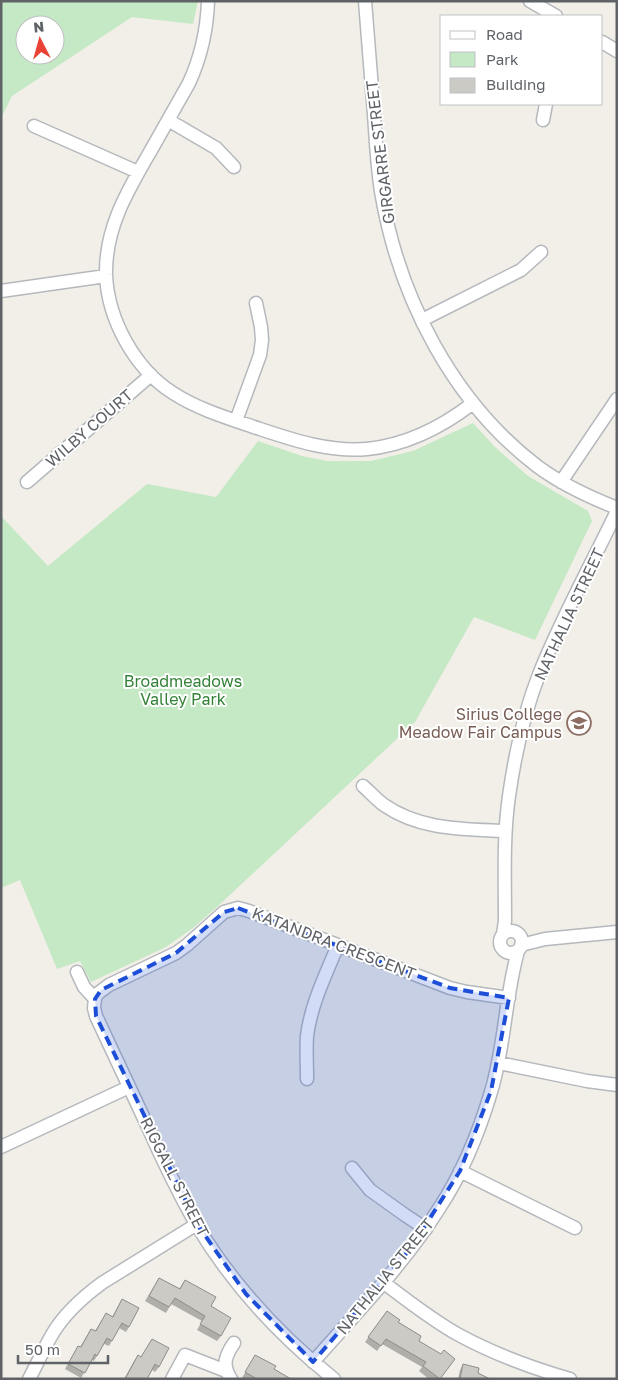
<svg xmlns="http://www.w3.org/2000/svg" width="618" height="1380" viewBox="0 0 618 1380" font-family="'Golos Text',sans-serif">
	<rect width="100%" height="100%" fill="#f1efe8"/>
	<!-- green -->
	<path fill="#c5e8c5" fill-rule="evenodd" d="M1 1H198L193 24 132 17 12 96 1 118ZM25 25H55V55H25Z
		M473 423 495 447 528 476 588 511 592 521 535 640 474 617 415 722 217 907 193 928 166 947 91 982 80 961 57 969 20 880 1 888V516L48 566 147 484 216 497 258 441 302 456 327 461H371L413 451Z"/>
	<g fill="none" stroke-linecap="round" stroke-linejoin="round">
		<!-- minor casing -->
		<g stroke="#b5b8bc" stroke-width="15">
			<path id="minor" d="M208 1C207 30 201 57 189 83 176 106 163 129 150 152 127 192 105 228 106 275 108 320 135 369 173 393 199 410 231 419 260 429 296 441 330 452 367 449 407 445 442 427 473 403
				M365 1C368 39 371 77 374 114 376 142 377 170 382 197 400 299 453 402 537 466 561 484 589 497 617 508
				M530 1 556 16
				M602 42 617 51
				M168 120 216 148 234 167
				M543 120 546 104
				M34 126 138 172
				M1 291 106 276
				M422 320 521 270 541 252
				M236 421 260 355 262 340 261 327 256 303
				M27 482 151 375
				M561 482 617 399
				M363 786C370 792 376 799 384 805 420 830 463 829 505 831
				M500 942a11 11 0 1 1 22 0a11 11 0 1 1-22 0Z
				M503 934 505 921C505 879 503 838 509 796 515 754 524 712 540 672 562 617 591 565 617 511
				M521 945 545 939 617 932
				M77 972 84 987 95 999 94 1008 96 1016C113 1052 130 1089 147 1125 162 1159 178 1192 196 1224 232 1284 280 1336 334 1379
				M95 999 97 994 109 985 176 953 187 945 224 912 238 908 249 911 450 988 467 992 509 998
				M499 1063 587 1081 617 1085
				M307 1079C307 1065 306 1050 307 1036 311 1004 326 974 338 945
				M1 1147 129 1087
				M352 1168 370 1190 405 1215 426 1229
				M460 1171 575 1228
				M383 1282C408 1301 432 1320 459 1335 494 1354 532 1368 570 1379
				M313 1362C357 1312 405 1263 440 1207 463 1172 479 1132 491 1092 505 1046 505 997 518 951
				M29 1379C37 1364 44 1348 53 1333 65 1313 83 1297 102 1283L197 1224
				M172 1379 185 1355 226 1371
				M231 1379C222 1365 225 1356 234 1343"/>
		</g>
		<!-- minor -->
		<use href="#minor" stroke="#fff" stroke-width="12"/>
	</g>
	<!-- wall -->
	<path fill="#afaea9" d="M159 1278 179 1289 185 1280 211 1306 221 1336 217 1341 197 1330 202 1321 171 1304 166 1313 145 1301Z
		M122 1299 129 1327 126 1332 119 1328 109 1346 104 1344 94 1361 92 1360 81 1378 65 1369 75 1351 78 1346 80 1347 91 1329 95 1331 106 1313 112 1317Z
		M387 1311 398 1322 419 1341 440 1379H429L419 1371 422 1367 382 1344 377 1351 365 1342Z
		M152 1339 159 1367 155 1372 152 1370 147 1379H124L134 1361 138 1355 141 1357Z
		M255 1355 274 1369 291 1379H244L242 1378Z
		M463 1364 478 1373 490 1379H458L460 1370Z"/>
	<!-- building -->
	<path fill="#cccac5" stroke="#8f8d8a" d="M159 1278 180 1289 185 1280 216 1297 211 1306 231 1318 221 1336 200 1324 205 1316 175 1298 169 1307 149 1296Z
		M122 1299 139 1308 129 1327 122 1323 112 1341 107 1338 97 1356 95 1354 85 1373 68 1364 78 1346 81 1347 91 1329 96 1331 106 1313 113 1317Z
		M387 1311 400 1320 398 1322 421 1336 419 1341 441 1354 444 1350 455 1359 440 1379 423 1366 426 1362 386 1339 381 1346 368 1337Z
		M152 1339 169 1348 159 1367 155 1364 147 1379H125L138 1355 141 1357Z
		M255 1355 276 1366 274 1369 291 1379H257L245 1372Z
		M463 1364 479 1368 478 1373 490 1379H460Z"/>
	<!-- marked area -->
	<path fill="#1d4ed8" fill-opacity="0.2" stroke="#1d4ed8" stroke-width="4" stroke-dasharray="10 6" stroke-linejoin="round" d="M238 908 450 988 509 998 491 1091 460 1171 411 1248 313 1362 246 1294 197 1224 96 1016 95 999 101 990 176 953 224 912Z"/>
	<!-- icons -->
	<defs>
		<g id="school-ring" transform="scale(1.25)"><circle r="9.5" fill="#fff" stroke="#8d6e63" stroke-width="1.5"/><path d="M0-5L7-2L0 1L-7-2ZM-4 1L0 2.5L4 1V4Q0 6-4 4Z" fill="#8d6e63"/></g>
	</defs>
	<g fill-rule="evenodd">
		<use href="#school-ring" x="579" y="723"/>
	</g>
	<g text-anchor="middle" stroke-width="4" stroke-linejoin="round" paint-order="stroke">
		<!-- street labels -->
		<g font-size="16" fill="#5f6368" stroke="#fff">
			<text transform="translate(380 152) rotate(-97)" y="6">GIRGARRE STREET</text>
			<text transform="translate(89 428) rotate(-41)" y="6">WILBY COURT</text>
			<text transform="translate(569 614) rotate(-65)" y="6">NATHALIA STREET</text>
			<text transform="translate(334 943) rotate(21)" y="6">KATANDRA CRESCENT</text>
			<text transform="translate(175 1177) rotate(63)" y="6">RIGGALL STREET</text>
			<text transform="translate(385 1276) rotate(-51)" y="6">NATHALIA STREET</text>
		</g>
		<!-- park labels -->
		<g font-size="16" fill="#348238" stroke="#fff">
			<text x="183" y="687">Broadmeadows<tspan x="183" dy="18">Valley Park</tspan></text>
		</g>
		<!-- education labels -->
		<g font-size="16" fill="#785e54" stroke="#fff" text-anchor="end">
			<text x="562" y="720">Sirius College<tspan x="562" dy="18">Meadow Fair Campus</tspan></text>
		</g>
	</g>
	<!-- border -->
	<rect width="618" height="1380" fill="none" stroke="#5f6368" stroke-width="5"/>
	<!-- legend -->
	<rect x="440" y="15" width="162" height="90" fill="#ffffff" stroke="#bfc1c3"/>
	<rect x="450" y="31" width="25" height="8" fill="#ffffff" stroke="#bfc1c3"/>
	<text x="486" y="40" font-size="15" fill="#5f6368">Road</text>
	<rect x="450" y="52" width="25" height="15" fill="#c5e8c5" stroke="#bfc1c3"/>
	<text x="486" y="65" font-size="15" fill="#5f6368">Park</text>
	<rect x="450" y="78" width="25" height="15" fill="#cccac5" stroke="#bfc1c3"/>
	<text x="486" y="90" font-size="15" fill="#5f6368">Building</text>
	<!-- north arrow -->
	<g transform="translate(40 40) rotate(354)"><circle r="24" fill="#ffffff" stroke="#bfc1c3"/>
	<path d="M0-4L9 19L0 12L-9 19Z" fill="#ea4335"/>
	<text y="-8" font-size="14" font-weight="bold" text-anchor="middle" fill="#5f6368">N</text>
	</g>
	<!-- scale -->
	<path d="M18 1355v8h90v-8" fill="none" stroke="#5f6368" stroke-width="2.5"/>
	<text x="25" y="1355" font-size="15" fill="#5f6368" stroke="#ffffff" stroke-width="4" paint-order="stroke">50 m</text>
</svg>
